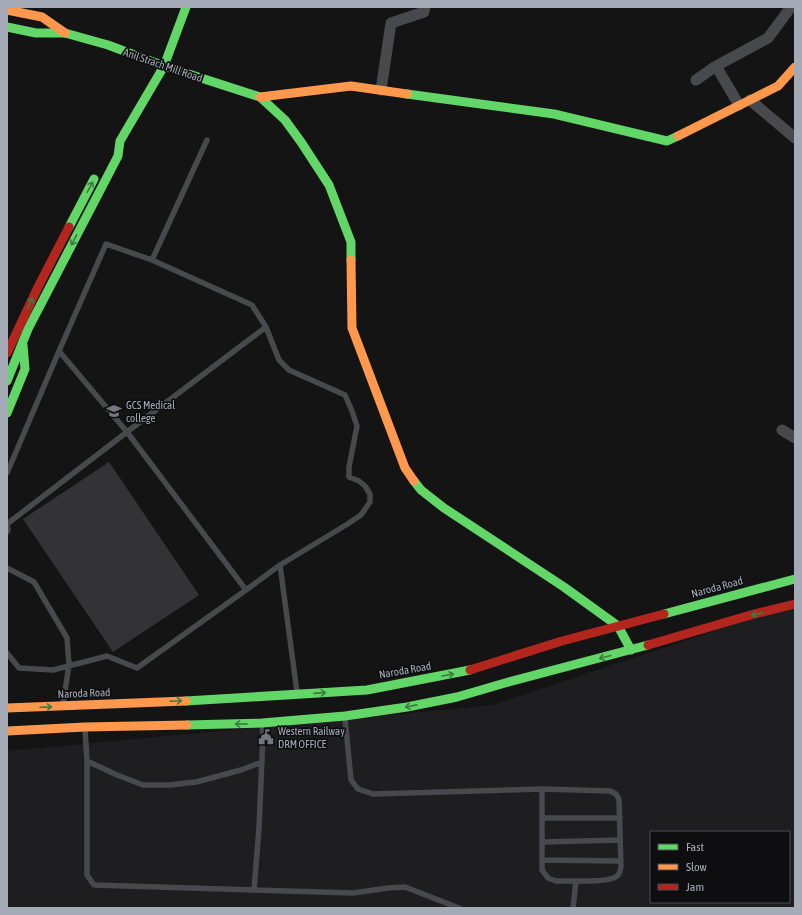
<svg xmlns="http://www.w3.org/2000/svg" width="802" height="915" viewBox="0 0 802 915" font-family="'Asap Condensed',sans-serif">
	<rect width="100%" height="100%" fill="#141414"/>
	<!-- built -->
	<path fill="#1e1e20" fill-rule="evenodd" d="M795 604V908H7V751L402 714 493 705ZM651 832H789V902H651Z"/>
	<!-- building -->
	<path fill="#333335" d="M109 462 199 595 113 652 23 519Z"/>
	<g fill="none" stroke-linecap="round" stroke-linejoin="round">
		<!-- lane -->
		<path stroke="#48494d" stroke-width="5.5" d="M152 260 207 140
			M266 327 127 432 59 351 106 244 152 260 252 305 266 327 279 360 289 370 345 395 352 411 357 426 349 467V477L359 481 365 486 370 494V502L361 515 346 525 280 565 297 692
			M7 473 59 351
			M7 524 127 432 246 590 280 565
			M7 524 8 530 7 532
			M7 568 34 582 67 638 69 665 63 704
			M7 653 19 668 53 670 107 656 137 668 246 590
			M345 718 351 780 358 789 373 794 542 789 610 791 616 794 619 799 621 867C620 871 620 874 617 876 611 882 585 881 576 881
			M262 724 263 734 259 828 254 890 353 893 388 888 405 887 459 908
			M85 729 87 761V875L94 885 254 890
			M87 761 117 775 143 785H169L196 782 241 770 262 762
			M542 789V870L548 878 556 881H576L573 908
			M543 818H620
			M543 842 620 840
			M543 860 621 861"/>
		<!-- street -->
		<path stroke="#48494d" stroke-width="11" d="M716 66 739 105
			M696 80 716 66 768 38 791 7
			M381 90 391 23 424 12 425 7
			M750 100 795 138
			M782 430 795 438"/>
		<!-- fast -->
		<path stroke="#63d668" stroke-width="9" d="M7 27 36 33H65L108 45 164 66 260 97 285 120 301 142 329 185 351 242V260
			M407 94 554 114 667 141 678 136
			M69 227 94 179
			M7 381 28 329 118 156 120 141 164 66 186 7
			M7 413 25 369 23 345
			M414 481 421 490 444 508 564 587 618 626 631 650
			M664 614 795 579
			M186 701 367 690 470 670
			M187 725 262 723 345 716 407 707 457 697 505 683 648 645"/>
		<!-- slow -->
		<path stroke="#ff974d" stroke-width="9" d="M7 10 42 17 65 33
			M260 97 351 86 407 94
			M678 136 778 86 795 67
			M351 260 352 328 405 468 414 481
			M7 708 186 701
			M7 731 85 727 187 725"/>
		<!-- jam -->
		<path stroke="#b3261e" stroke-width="9" d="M7 353 38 287 69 227
			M648 645 754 614 795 604
			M470 670 562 641 664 614"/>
	</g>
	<!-- one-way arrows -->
	<defs><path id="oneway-shaft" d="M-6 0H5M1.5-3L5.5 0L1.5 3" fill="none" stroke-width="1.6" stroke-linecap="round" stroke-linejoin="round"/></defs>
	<g stroke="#3d7c40">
		<use href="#oneway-shaft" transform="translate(90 187) rotate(-62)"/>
		<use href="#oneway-shaft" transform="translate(74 240) rotate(117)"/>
		<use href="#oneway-shaft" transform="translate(30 303) rotate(-64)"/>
		<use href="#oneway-shaft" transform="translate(757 614) rotate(166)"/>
		<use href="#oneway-shaft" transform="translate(605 657) rotate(165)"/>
		<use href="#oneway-shaft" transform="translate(448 675) rotate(-10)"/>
		<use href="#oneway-shaft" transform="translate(320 693) rotate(-4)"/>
		<use href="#oneway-shaft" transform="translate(176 701) rotate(-3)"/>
		<use href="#oneway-shaft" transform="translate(411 706) rotate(169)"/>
		<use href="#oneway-shaft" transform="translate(46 707) rotate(-2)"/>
		<use href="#oneway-shaft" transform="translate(241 724) rotate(179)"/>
	</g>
	<!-- icons -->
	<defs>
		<g id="school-bare" transform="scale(1.2)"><path d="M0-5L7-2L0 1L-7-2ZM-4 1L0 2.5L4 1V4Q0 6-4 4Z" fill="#72767d" stroke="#0e0e10" stroke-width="2.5" paint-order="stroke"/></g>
		<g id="civic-bare" transform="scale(1.2)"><path d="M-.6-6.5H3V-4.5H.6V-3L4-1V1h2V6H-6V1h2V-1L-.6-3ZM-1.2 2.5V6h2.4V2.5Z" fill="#72767d" stroke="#0e0e10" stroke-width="2.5" paint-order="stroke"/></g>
	</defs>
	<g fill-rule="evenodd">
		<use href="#school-bare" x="114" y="411"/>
		<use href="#civic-bare" x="266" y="737"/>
	</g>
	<g text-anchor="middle" stroke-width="3.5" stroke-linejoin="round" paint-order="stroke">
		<!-- street labels -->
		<g font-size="11" fill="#a4abb6" stroke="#0e0e10">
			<text transform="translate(163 65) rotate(19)" y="4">Anil Strach Mill Road</text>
			<text transform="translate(717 587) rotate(-15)" y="4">Naroda Road</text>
			<text transform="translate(405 670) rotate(-10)" y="4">Naroda Road</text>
			<text transform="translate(84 693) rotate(-2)" y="4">Naroda Road</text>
		</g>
		<!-- poi labels -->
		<g font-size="11" fill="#a4abb6" stroke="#0e0e10" text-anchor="start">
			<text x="126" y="409">GCS Medical<tspan x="126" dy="13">college</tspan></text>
			<text x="278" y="735">Western Railway<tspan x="278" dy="13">DRM OFFICE</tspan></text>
		</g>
	</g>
	<!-- border -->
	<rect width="802" height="915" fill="none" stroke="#a4abb6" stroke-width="16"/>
	<!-- legend -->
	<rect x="650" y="831" width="140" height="72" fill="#0e0e10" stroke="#4a4d52"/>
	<rect x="658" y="844" width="20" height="6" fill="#63d668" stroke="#4a4d52"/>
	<text x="686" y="851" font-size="12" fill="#a4abb6">Fast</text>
	<rect x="658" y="864" width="20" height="6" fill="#ff974d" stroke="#4a4d52"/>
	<text x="686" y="871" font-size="12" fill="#a4abb6">Slow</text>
	<rect x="658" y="884" width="20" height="6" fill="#b3261e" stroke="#4a4d52"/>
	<text x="686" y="891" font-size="12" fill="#a4abb6">Jam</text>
</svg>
